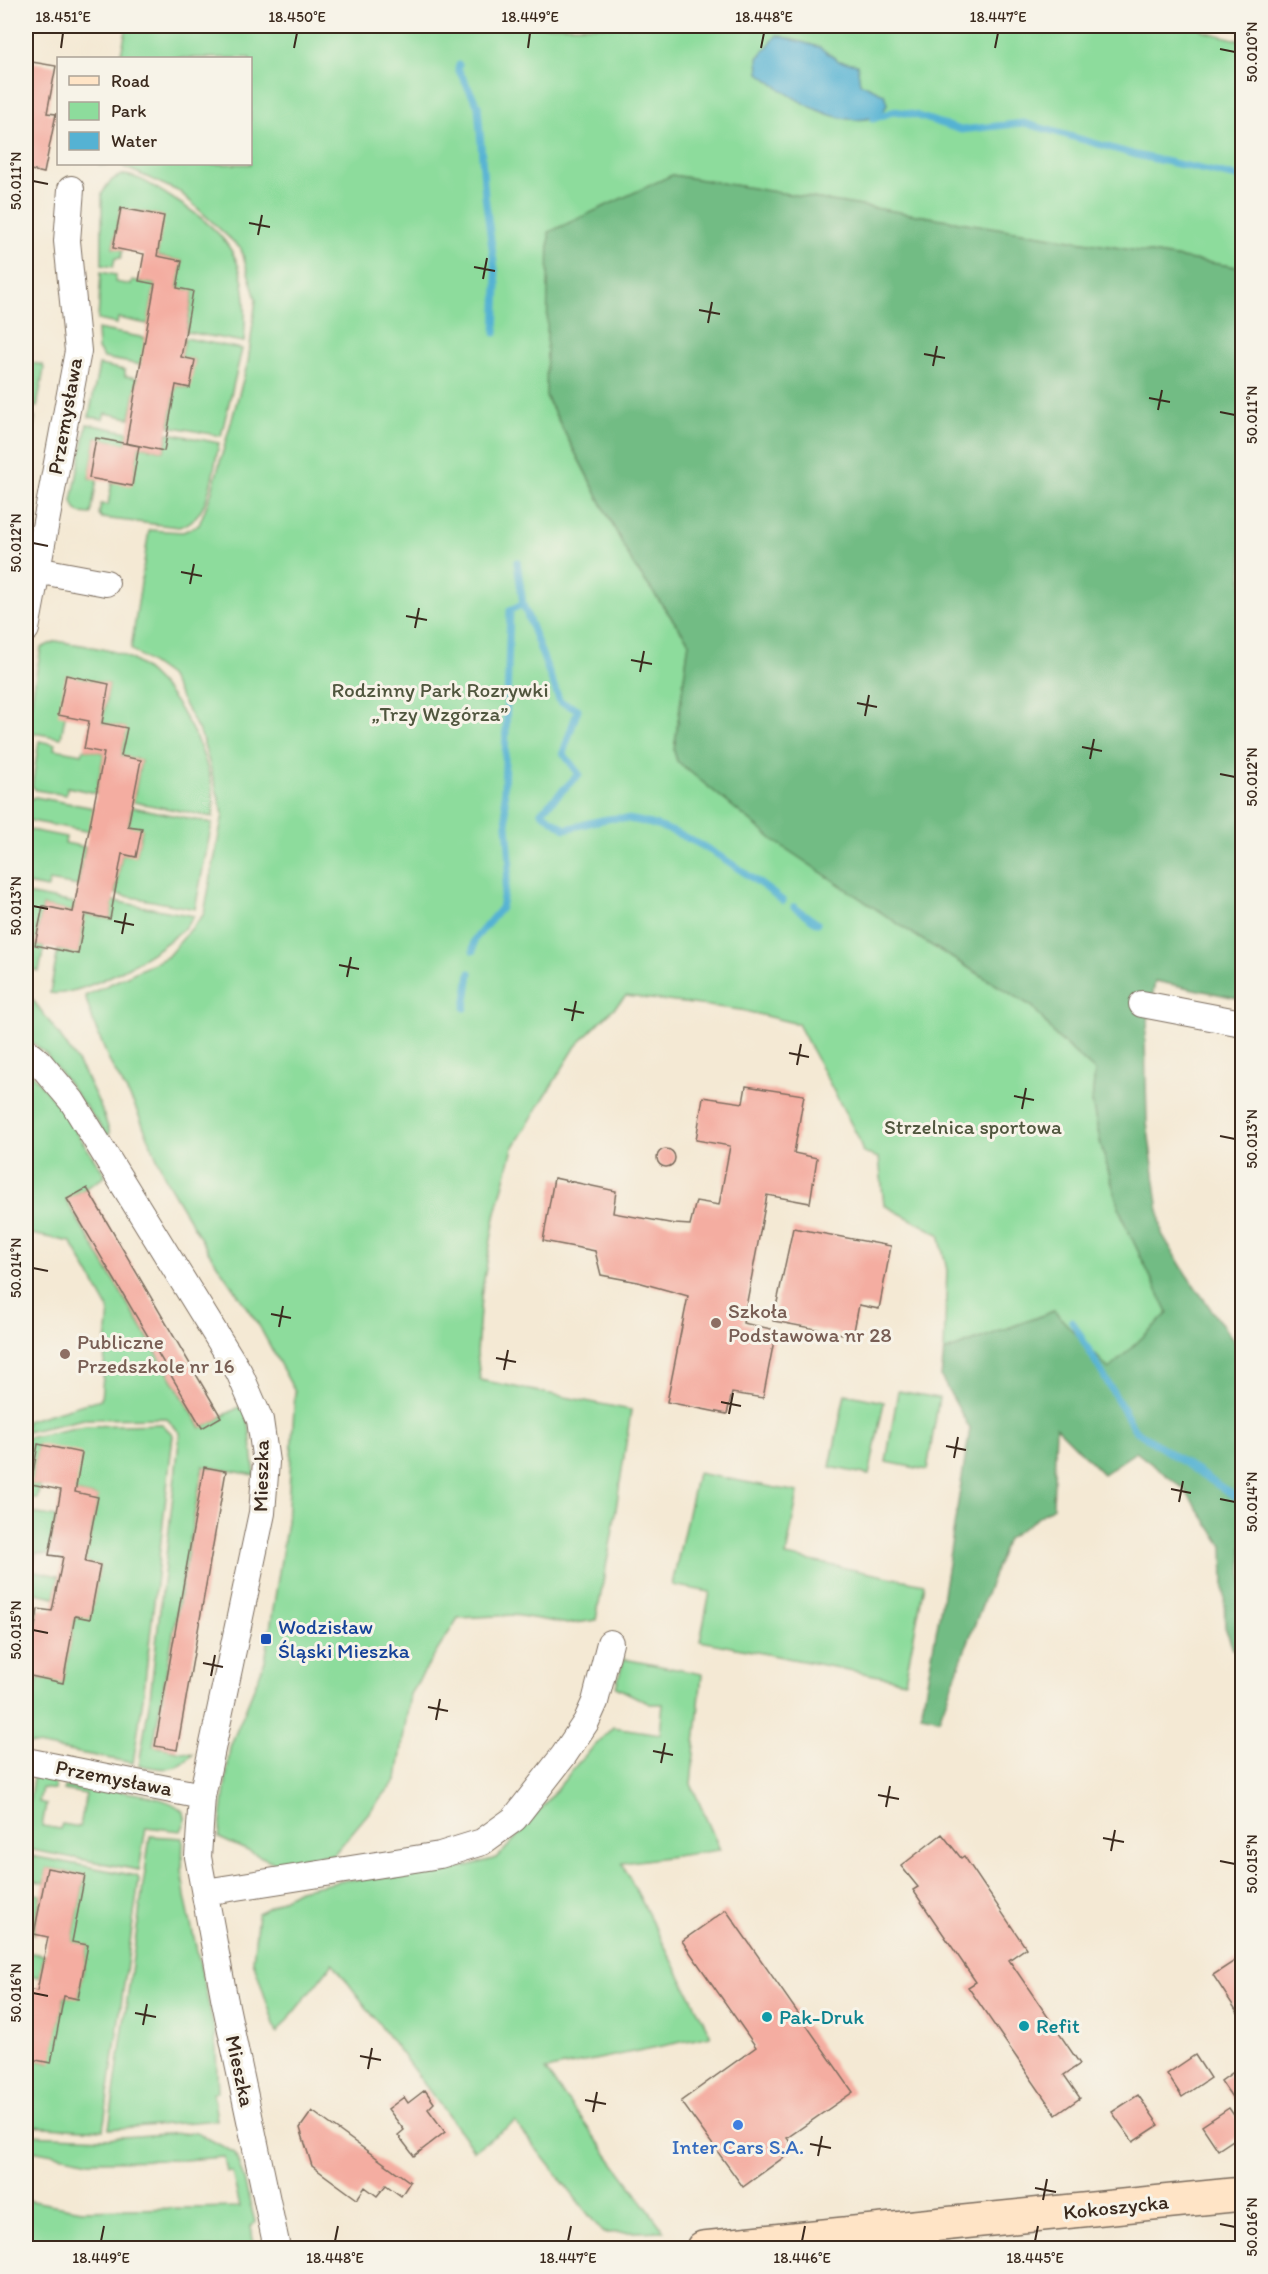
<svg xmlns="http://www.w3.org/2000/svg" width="1268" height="2274" viewBox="0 0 1268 2274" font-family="Itim,sans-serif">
	<rect width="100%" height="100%" fill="#f7f3e8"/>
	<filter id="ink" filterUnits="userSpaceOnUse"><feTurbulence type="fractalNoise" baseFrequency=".0167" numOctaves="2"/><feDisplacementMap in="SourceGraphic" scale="12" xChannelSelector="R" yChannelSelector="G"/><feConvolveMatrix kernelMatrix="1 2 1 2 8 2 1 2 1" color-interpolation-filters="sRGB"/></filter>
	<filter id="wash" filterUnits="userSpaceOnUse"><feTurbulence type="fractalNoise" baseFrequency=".008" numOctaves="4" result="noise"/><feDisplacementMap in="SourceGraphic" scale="24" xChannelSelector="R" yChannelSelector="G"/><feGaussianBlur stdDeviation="1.35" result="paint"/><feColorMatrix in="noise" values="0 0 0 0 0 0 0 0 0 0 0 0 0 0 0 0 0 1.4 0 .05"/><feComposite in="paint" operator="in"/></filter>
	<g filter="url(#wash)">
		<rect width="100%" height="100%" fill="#f4e9d4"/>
		<!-- green -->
		<path fill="#8ddc9c" stroke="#64835d" stroke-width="1.5" d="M127 26H1197L1203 31 1242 41V268L672 175 546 397 633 564 689 642 674 751 677 761 776 842 921 939 1033 1007 1056 1036 1095 1071 1092 1102 1101 1145 1117 1201 1125 1224 1168 1313 1109 1370 1054 1311 944 1352 947 1270 939 1234 884 1205 879 1158 863 1153 858 1137 798 1024 741 1010 626 996 576 1046 513 1148 495 1217 481 1296 477 1353 480 1380 631 1410 612 1535 596 1620 568 1624 514 1615 458 1618 410 1694 397 1779 334 1854 275 1863 219 1838 230 1747 265 1661 287 1521 295 1392 258 1324 208 1251 167 1182 134 1104 109 1061 93 1021 85 996 167 957 204 914 223 814 202 737 169 676 131 649 149 530 183 532 199 525 211 494 248 362 256 299 241 249 180 192 120 165H100L101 164H250V58H120Z
			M123 175C141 176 157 189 172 198 237 238 250 267 244 342L186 332 193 291 177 288 182 261 157 256 163 216 121 208 113 248 123 249 121 258H115L113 267 102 265V194C107 184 112 178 123 175Z
			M101 272 116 275 115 282 131 285 132 280 155 284 148 324 118 318 117 324 98 320Z
			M97 329 145 338 153 367 104 358 98 349Z
			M185 338 242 349 221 436 169 426 176 385 189 388 195 360 181 357Z
			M26 362 43 365 44 369 37 407 26 405Z
			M99 365 125 370V376L138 378 130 418 105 413 103 419 89 417Z
			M26 416 35 418 28 455 26 454Z
			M87 424 128 432 126 444 96 438 89 478 97 479 91 514 80 513 75 509 72 501Z
			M168 433 219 443C213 470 211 519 179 527L102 518 99 514 101 504 108 505 112 482 132 485 139 446 164 451Z
			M56 641C77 645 102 647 123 655 172 676 220 765 213 817L133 802 141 760 121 756 126 728 102 723 109 684 66 676 65 716 61 738 34 733 27 724 41 648Z
			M39 741 55 744 54 749 82 754 84 749 104 753 96 793 67 787 66 795 36 790 32 786Z
			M35 797 94 808 102 834 31 821 26 817 29 800Z
			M132 807 212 823 195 909 115 894 122 854 136 856 142 829 128 826Z
			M30 830 66 837 65 843 85 847 78 886 49 881 48 888 26 884V832Z
			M26 894 75 903 73 912 43 906 35 945 44 947 39 971 26 968Z
			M113 901 194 916C178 944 82 999 50 993L58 950 78 953 85 914 110 919Z
			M26 998 32 999C65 1041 94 1081 110 1133L107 1135 46 1054 26 1037Z
			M26 1066 59 1107 106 1176 66 1200 201 1428 243 1405 249 1424 255 1475 203 1466 153 1746 193 1754C176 1774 162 1769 139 1765L150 1698 180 1433 166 1418 84 1419 26 1432V1421L101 1399 109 1310 71 1242 26 1233Z
			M898 1391 939 1398 927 1470 886 1462Z
			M845 1394 884 1402 869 1475 830 1467Z
			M162 1424 173 1435 143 1698 133 1763 26 1743V1716H30L38 1678 63 1682 75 1616 90 1618 100 1565 85 1562 98 1497 75 1492 38 1445 31 1484 40 1485 37 1499 26 1496V1438L85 1426Z
			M697 1473 798 1492 786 1556 924 1584 905 1681 700 1641 710 1592 672 1585Z
			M26 1512 56 1517 49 1555 36 1553 34 1563 26 1562Z
			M26 1569 59 1576 55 1597 26 1591Z
			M26 1600 28 1601 27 1606 38 1609 30 1650 26 1649Z
			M624 1659 702 1674 691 1784 720 1850 622 1863 711 2036 545 2070 664 2231 603 2233 515 2122 474 2150 333 1963 277 2033 253 1961 258 1913 299 1890 347 1880 440 1873 497 1858 528 1825 579 1762 613 1727 660 1734 663 1704H650L616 1687Z
			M36 1776 50 1779 55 1786V1790L42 1788 39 1802 46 1804 42 1826 60 1829 62 1824 80 1827 86 1794 64 1790V1787C85 1788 181 1792 185 1817 186 1821 183 1827 181 1831L146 1827 139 1870 26 1849V1820L33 1778Z
			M150 1836 183 1838 182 1869 185 1897 215 2033 218 2092 213 2093 217 2120 109 2129Z
			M26 1855 137 1876 139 1880 103 2130 26 2126V2058L50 2063 64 1996 78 1998 88 1945 72 1942 85 1875 47 1868 44 1883 26 1879Z
			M26 1886 33 1888 32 1893 41 1895 34 1934 26 1933Z
			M26 1952 44 1955 40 1977 26 1975Z
			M196 2132 235 2153 243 2176 255 2222 251 2226 254 2248H26V2200L82 2210 240 2207 232 2172H227L224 2157 184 2160 90 2161 26 2149V2135L106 2138Z"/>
		<!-- forest -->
		<path fill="#72bc84" stroke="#567351" stroke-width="1.5" d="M672 175 1242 268V999L1155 981 1145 1039 1147 1122 1162 1234 1186 1274 1242 1353V1651L1233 1649 1225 1627 1223 1546 1184 1489 1136 1452 1103 1474 1056 1427 1053 1507 1007 1539 939 1719 921 1715 942 1600 970 1429 941 1377 944 1352 1054 1311 1109 1369 1168 1313 1125 1224 1117 1201 1101 1145 1092 1102 1095 1071 1056 1036 1033 1007 921 939 776 842 677 761 674 751 689 642 633 564 546 396 549 232Z"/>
		<!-- water -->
		<path fill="#55b2d3" stroke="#486e78" stroke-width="1.5" d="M777 35 819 47 839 61 857 64 860 83 884 94 887 104 883 113C845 135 789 97 759 73L758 58Z"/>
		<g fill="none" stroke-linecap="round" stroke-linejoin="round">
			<!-- stream -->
			<path stroke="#55b2d3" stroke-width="7" d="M459 65 458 69 478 106 485 196 497 284 495 333
				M873 119 895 111 915 115 961 130 1024 123 1136 155 1242 178
				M517 562 523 604 560 702 578 709 563 753 579 774 541 812 565 829C580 826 605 817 619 818 680 823 737 866 783 901
				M794 907 817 923
				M473 951 474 940 501 908 510 861 504 790 510 610 523 604
				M465 1008 470 973
				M1072 1321 1135 1430 1242 1501"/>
		</g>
		<g id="blocks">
			<!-- building -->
			<path fill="#f4ada1" d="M26 61 56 66 47 113 56 114 44 173 26 169V146L32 110 26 109Z
				M121 208 164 216 157 256 182 261 177 288 193 291 181 357 195 360 190 388 176 385 164 451 126 443 155 284 139 281 144 254 113 248Z
				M96 438 139 446 132 486 89 478Z
				M66 675 109 684 102 723 127 728 121 756 141 760 128 826 142 828 136 857 122 854 110 919 85 914 78 954 35 945 43 906 73 912 104 753 84 749 89 721 58 715Z
				M746 1086 804 1095 794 1153 817 1158 810 1203 767 1195 743 1323 776 1330 763 1398 732 1393 727 1414 667 1402 688 1296 638 1282 601 1275 595 1251 543 1241 554 1178 616 1191 613 1213 675 1224 690 1225 696 1201 719 1205 730 1146 696 1140 703 1097 743 1103Z
				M657 1158a9 9 0 1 1 18 0a9 9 0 1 1-18 0Z
				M87 1188 221 1417 202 1428 67 1199Z
				M793 1228 891 1246 879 1309 859 1305 853 1336 773 1321Z
				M38 1444 82 1453 75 1492 98 1497 85 1562 100 1565 90 1619 75 1616 63 1683 26 1675 38 1609 52 1611 63 1557 49 1555 61 1490 31 1484Z
				M204 1467 226 1471 177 1750 155 1746Z
				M942 1834 961 1858 964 1856 1026 1948 1009 1960 1080 2064 1064 2075 1080 2098 1056 2115 968 1987 976 1982 913 1890 918 1887 901 1866Z
				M47 1868 85 1875 72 1942 88 1945 78 1999 64 1996 51 2063 26 2058V1989L37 1991 48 1937 34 1934Z
				M726 1910 853 2092 787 2138 795 2149 743 2187 681 2101 756 2047 682 1941Z
				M1236 1960 1242 1970V2019L1213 1975Z
				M1195 2055 1210 2078 1182 2097 1167 2074Z
				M1242 2066V2112L1221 2081Z
				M425 2090 434 2103 428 2109 445 2132 414 2156 398 2135 404 2130 388 2109 404 2097 408 2103Z
				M1138 2095 1159 2125 1133 2142 1112 2112Z
				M1229 2108 1242 2127V2134L1218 2150 1202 2126Z
				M312 2111 410 2182 401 2196 386 2185 377 2196 365 2187 357 2199 312 2166 300 2128Z"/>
		</g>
	</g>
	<g filter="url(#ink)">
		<use href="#blocks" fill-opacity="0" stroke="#7c6d5e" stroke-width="1.5"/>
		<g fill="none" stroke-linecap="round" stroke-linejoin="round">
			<!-- street casing -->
			<g stroke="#7c6d5e" stroke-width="28">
				<path id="street" d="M36 570 106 583
					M26 629 78 351 67 241 71 189
					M1142 1004 1242 1023
					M26 1051 39 1062 72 1101 239 1372 260 1420 266 1462 262 1513 202 1796 198 1857 224 1997 277 2248
					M26 1761 202 1796
					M205 1892 440 1855 482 1842 514 1819 564 1755 586 1722 595 1702 610 1643"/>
			</g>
			<!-- secondary casing -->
			<g stroke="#7c6d5e" stroke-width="36">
				<path id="secondary" d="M703 2248 1242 2194"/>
			</g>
			<!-- street -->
			<use href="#street" stroke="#fff" stroke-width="26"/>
			<!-- secondary -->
			<use href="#secondary" stroke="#ffe4c6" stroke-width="33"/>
		</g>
	</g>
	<!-- ticks -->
	<path fill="none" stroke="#3b2a1e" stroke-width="2" d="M61 48 63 33M294 48 297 33M528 48 530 33M761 48 764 33M995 48 998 33M1220 49 1235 52M33 181 48 184M249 223 270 227M258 235 262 215M474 267 495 271M483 279 487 258M699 310 720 314M708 323 712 302M924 354 945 358M933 366 937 346M1149 398 1170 402M1158 410 1162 390M1220 412 1235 415M33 543 48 546M181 572 202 576M190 584 194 564M406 616 427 620M415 628 419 608M631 660 652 664M640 672 644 651M857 703 877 707M865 716 869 695M1082 747 1102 751M1090 759 1094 739M1220 774 1235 777M33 906 48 909M114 921 134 925M122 934 126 913M339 965 359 969M347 977 351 957M564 1009 584 1013M572 1021 576 1001M789 1053 809 1057M797 1065 801 1044M1014 1096 1034 1100M1022 1109 1026 1088M1220 1136 1235 1139M33 1268 48 1271M271 1314 291 1318M279 1327 283 1306M496 1358 516 1362M504 1370 508 1350M721 1402 741 1406M729 1414 733 1393M946 1446 966 1450M954 1458 958 1437M1171 1489 1191 1493M1220 1499 1235 1502M1179 1502 1183 1481M33 1630 48 1633M203 1663 223 1667M211 1676 215 1655M428 1707 448 1711M436 1720 440 1699M653 1751 673 1755M661 1763 665 1743M878 1795 899 1799M886 1807 890 1786M1103 1838 1124 1842M1111 1851 1115 1830M1220 1861 1235 1864M33 1993 48 1996M135 2013 156 2017M143 2025 147 2004M360 2056 381 2060M368 2069 372 2048M585 2100 606 2104M593 2112 597 2092M810 2144 831 2148M818 2156 822 2136M1035 2188 1056 2192M1043 2200 1047 2179M1220 2224 1235 2227M101 2241 104 2226M335 2241 338 2226M568 2241 571 2226M802 2241 805 2226M1035 2241 1038 2226"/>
	<!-- markers -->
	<g fill="#8d6e63" stroke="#f7f3e8" stroke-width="2">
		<circle cx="716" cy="1323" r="6"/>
		<circle cx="65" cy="1354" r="6"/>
	</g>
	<rect fill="#1a4fb4" stroke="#f7f3e8" stroke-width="2" x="260" y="1633" width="12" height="12" rx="3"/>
	<g fill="#0f9aa8" stroke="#f7f3e8" stroke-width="2">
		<circle cx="767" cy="2017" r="6"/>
		<circle cx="1024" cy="2026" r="6"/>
	</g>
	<circle fill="#3f7fe0" stroke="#f7f3e8" stroke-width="2" cx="738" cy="2125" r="6"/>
	<g text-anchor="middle" stroke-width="6" stroke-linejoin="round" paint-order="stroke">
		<!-- street labels -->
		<g font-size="21" fill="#3b2a1e" stroke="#f7f3e8">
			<text transform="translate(65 416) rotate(-80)" y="7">Przemysława</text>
			<text transform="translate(261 1476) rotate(-89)" y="7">Mieszka</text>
			<text transform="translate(114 1778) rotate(11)" y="7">Przemysława</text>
			<text transform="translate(240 2071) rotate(78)" y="7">Mieszka</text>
			<text transform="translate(1116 2207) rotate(-6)" y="7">Kokoszycka</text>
		</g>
		<!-- park labels -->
		<g font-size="21" fill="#50563e" stroke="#f7f3e8">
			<text x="440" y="697">Rodzinny Park Rozrywki<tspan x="440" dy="24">„Trzy Wzgórza”</tspan></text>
			<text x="973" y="1134">Strzelnica sportowa</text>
		</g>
		<!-- education labels -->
		<g font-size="21" fill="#785e54" stroke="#f7f3e8" text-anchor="start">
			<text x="728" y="1318">Szkoła<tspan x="728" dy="24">Podstawowa nr 28</tspan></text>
			<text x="77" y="1349">Publiczne<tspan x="77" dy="24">Przedszkole nr 16</tspan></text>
		</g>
		<!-- transit labels -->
		<g font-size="21" fill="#164399" stroke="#f7f3e8" text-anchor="start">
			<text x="278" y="1634">Wodzisław<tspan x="278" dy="24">Śląski Mieszka</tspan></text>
		</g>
		<!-- culture labels -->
		<g font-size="21" fill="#0d838f" stroke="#f7f3e8" text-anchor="start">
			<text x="779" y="2024">Pak-Druk</text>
			<text x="1036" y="2033">Refit</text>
		</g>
		<!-- shop labels -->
		<g font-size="21" fill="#366cbe" stroke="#f7f3e8">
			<text x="738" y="2154">Inter Cars S.A.</text>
		</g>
	</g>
	<!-- margin -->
	<rect width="1268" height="2274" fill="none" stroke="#f7f3e8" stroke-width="66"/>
	<!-- legend -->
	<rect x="57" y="57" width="195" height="108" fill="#f7f3e8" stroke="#aca397" stroke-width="1.5"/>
	<rect x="69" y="76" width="30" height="9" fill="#ffe4c6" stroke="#aca397" stroke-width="1.5"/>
	<text x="111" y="87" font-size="18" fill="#3b2a1e">Road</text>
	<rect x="69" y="102" width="30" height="18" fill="#8ddc9c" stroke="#aca397" stroke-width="1.5"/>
	<text x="111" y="117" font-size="18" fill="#3b2a1e">Park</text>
	<rect x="69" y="132" width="30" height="18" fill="#55b2d3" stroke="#aca397" stroke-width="1.5"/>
	<text x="111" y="147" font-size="18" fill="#3b2a1e">Water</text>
	<rect x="33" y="33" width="1202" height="2208" fill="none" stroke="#3b2a1e" stroke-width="2"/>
	<g font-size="15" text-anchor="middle" fill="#3b2a1e">
		<text x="63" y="22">18.451°E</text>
		<text x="297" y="22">18.450°E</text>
		<text x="530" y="22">18.449°E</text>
		<text x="764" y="22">18.448°E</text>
		<text x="998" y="22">18.447°E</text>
		<text transform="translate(1252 52) rotate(-90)" y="5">50.010°N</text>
		<text transform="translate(16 181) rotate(-90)" y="5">50.011°N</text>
		<text transform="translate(1252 415) rotate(-90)" y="5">50.011°N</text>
		<text transform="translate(16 543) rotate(-90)" y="5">50.012°N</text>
		<text transform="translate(1252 777) rotate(-90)" y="5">50.012°N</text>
		<text transform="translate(16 906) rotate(-90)" y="5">50.013°N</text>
		<text transform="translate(1252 1139) rotate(-90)" y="5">50.013°N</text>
		<text transform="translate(16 1268) rotate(-90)" y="5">50.014°N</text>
		<text transform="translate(1252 1502) rotate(-90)" y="5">50.014°N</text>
		<text transform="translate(16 1630) rotate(-90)" y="5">50.015°N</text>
		<text transform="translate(1252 1864) rotate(-90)" y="5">50.015°N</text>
		<text transform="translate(16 1993) rotate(-90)" y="5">50.016°N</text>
		<text transform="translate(1252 2227) rotate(-90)" y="5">50.016°N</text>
		<text x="101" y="2263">18.449°E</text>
		<text x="335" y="2263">18.448°E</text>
		<text x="568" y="2263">18.447°E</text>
		<text x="802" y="2263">18.446°E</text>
		<text x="1035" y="2263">18.445°E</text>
	</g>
</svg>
